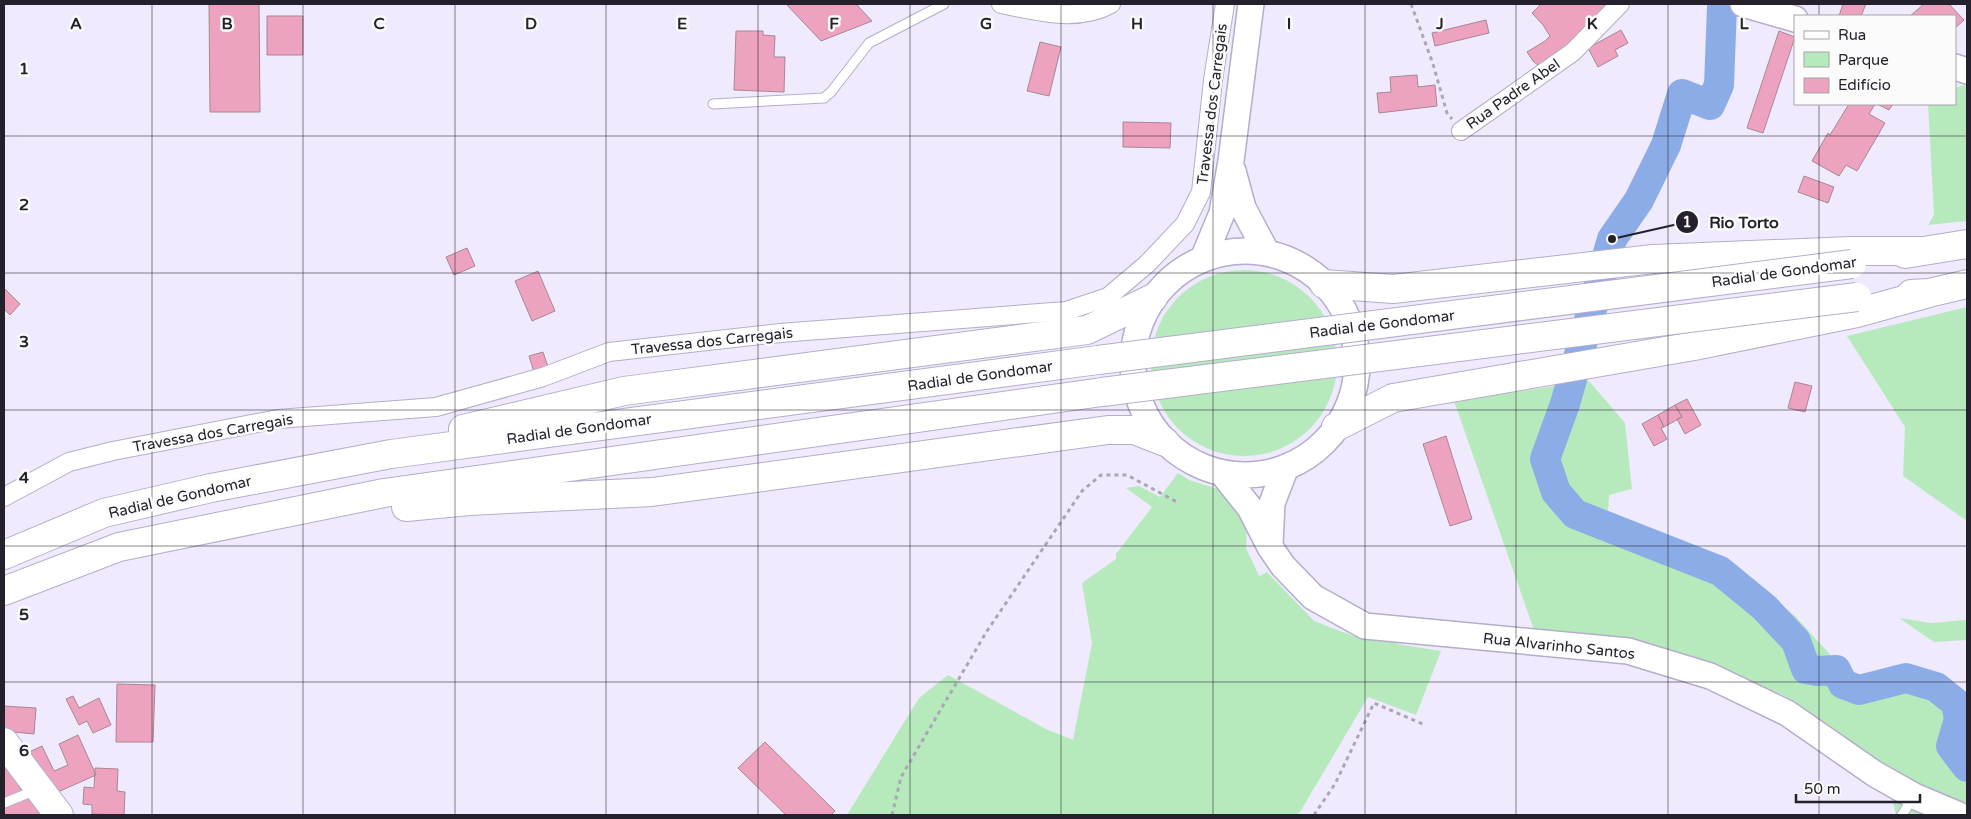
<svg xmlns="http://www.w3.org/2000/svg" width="1971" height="819" viewBox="0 0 1971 819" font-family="'Varela Round',sans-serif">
	<rect width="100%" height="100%" fill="#efeafd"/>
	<!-- green -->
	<path fill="#b6eabd" d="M1967 84V221L1928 225 1934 215 1928 104H1955V88Z
		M1151 363a93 93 0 1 1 186 0a93 93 0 1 1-186 0Z
		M1967 307V521L1903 476 1905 427 1847 336Z
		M1589 381 1625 423 1632 489 1609 495 1608 512 1592 527 1716 575 1755 583 1795 616 1856 683C1868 680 1896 672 1908 672 1915 673 1920 677 1927 677L1933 682 1961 694 1967 710V815H1896L1886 773 1839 745 1843 736 1785 696 1721 668 1631 638 1534 630 1454 401Z
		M1178 473 1189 480 1227 492 1249 489 1246 548 1259 576 1267 572 1314 621 1353 636 1399 640 1397 644 1441 651 1416 715 1368 697 1300 812 1296 815H847L919 698 948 675 1046 729 1073 740 1092 643 1082 583 1116 559V554L1152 507 1126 488 1139 486 1160 497Z
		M1899 618 1931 623 1966 620 1967 618V640L1934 642Z"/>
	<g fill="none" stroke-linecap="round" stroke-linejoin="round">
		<!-- river -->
		<path stroke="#8cace8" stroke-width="30" d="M1722 7 1719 85 1710 105 1682 94 1666 145 1639 200 1612 239 1565 404 1545 459 1556 492 1575 514 1720 571 1764 607 1796 641 1806 669 1817 671 1836 670 1843 684 1859 690 1906 678 1936 687 1956 703 1959 719 1951 746 1967 767"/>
	</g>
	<!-- building -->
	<path fill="#eda3bf" stroke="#a78792" d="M209 4H259L260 112H210Z
		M786 4H856L872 21 821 41Z
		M1541 4H1614L1577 45 1540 67 1533 61 1527 52 1545 41 1550 36 1543 25 1532 13Z
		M1843 4H1866L1861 16H1839Z
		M1924 4H1949L1964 20 1955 28V16H1910Z
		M267 16H303V55H267Z
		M1486 20 1489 33 1435 46 1432 33Z
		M1621 30 1628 43 1615 50 1618 56 1598 67 1588 48Z
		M736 31H763V35L775 36 774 57H785L784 92 734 90Z
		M1779 31 1795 37 1763 133 1747 128Z
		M1040 42 1061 47 1049 96 1027 91Z
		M1417 75 1418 87 1435 85 1437 106 1379 113 1377 93 1391 92 1390 77Z
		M1849 104H1875L1869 114 1885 123 1857 171 1846 165 1839 176 1812 161 1828 133 1830 135Z
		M1877 104H1893L1889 110Z
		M1123 122 1171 123 1170 148 1123 147Z
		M1804 176 1834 187 1828 203 1798 192Z
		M467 248 475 266 454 275 446 257Z
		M538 271 555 311 532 321 515 281Z
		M4 288 20 304 10 315 4 309Z
		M543 352 548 367 534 372 529 356Z
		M1795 382 1812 386 1805 412 1788 408Z
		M1687 399 1701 425 1685 434 1677 419 1682 417 1675 405Z
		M1675 405 1682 417 1664 427 1658 415Z
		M1658 415 1664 427 1661 428 1667 439 1654 446 1642 424Z
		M1446 436 1472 519 1450 526 1423 444Z
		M117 684 155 685 153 742H116Z
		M73 696 79 708 99 698 111 725 93 733 87 721 79 725 66 699Z
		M4 706 36 708 34 734 4 731Z
		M78 735 96 775 49 796 29 752 42 746 54 771 68 765 59 744Z
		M765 742 835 811 831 815H786L738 768Z
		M4 751 22 792 4 801Z
		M95 768 118 769 117 791 125 792 124 815 92 814V805L83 804 84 787 94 788Z
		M40 791 49 815H4V805Z"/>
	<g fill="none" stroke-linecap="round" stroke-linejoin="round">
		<!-- lane casing -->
		<g stroke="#b5adca" stroke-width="11">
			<path id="lane" d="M713 104 824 98 831 92 869 43 944 4
				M4 803 36 790
				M1902 815 1914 796"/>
		</g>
		<!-- street casing -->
		<g stroke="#b5adca" stroke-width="20">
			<path id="street" d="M1001 4C1036 11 1077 23 1111 4
				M1461 131 1573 52 1620 4
				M4 497 69 462 113 451 278 419 436 407 543 377 609 352 780 333 1066 311 1108 297 1147 264 1185 224 1201 192 1213 80 1225 4"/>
		</g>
		<!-- secondary casing -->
		<g stroke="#b5adca" stroke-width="28">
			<path id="secondary" d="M1743 4 1795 19
				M1955 67 1967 71
				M1233 171 1243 208 1267 253
				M1133 363a112 112 0 1 1 224 0a112 112 0 1 1-224 0Z
				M1203 259 1222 213 1231 161 1251 4
				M1222 473 1250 508 1270 547 1283 566 1313 597 1365 626 1628 651 1710 676 1787 713 1875 774 1914 796 1959 815
				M1270 544 1272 503 1286 467"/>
		</g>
		<!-- primary casing -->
		<g stroke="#b5adca" stroke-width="30">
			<path id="primary" d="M4 742 59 815"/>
		</g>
		<!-- highway casing -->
		<g stroke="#b5adca" stroke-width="30">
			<path id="highway" d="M1905 254 1967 244
				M1324 284 1393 289 1653 259 1851 251H1921
				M1911 294 1929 293 1967 284
				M1336 427 1393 398 1694 346 1857 313 1929 293
				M463 429 624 391 1087 330 1153 298
				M406 507 469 501 652 492 1108 430H1134L1165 442
				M4 555 104 513 211 488 391 454 1098 360
				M4 591 119 547 384 493 1102 392"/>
		</g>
		<!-- path -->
		<path stroke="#aaa6b6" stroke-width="3" stroke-dasharray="4 4" stroke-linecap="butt" d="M1411 4 1433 64 1447 113 1452 119
			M892 815 901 777 987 631 1082 491 1101 475H1127L1177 502
			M1314 815 1335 784 1374 703 1425 725"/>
		<!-- lane -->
		<use href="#lane" stroke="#fff" stroke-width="9"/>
		<!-- street -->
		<use href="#street" stroke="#fff" stroke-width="18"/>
		<!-- secondary -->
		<use href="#secondary" stroke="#fff" stroke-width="25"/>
		<!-- primary -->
		<use href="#primary" stroke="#fff" stroke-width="28"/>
		<!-- highway -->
		<use href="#highway" stroke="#fff" stroke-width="28"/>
		<!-- highway-bridge casing -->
		<g stroke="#b5adca" stroke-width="30" stroke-linecap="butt">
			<path id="highway-bridge" d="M1098 360 1852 264
				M1102 392 1857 297"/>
		</g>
		<!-- highway-bridge -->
		<use href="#highway-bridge" stroke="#fff" stroke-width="28"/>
	</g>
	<!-- grid -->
	<path fill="none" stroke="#24212c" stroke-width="1" stroke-opacity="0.55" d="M152 4V815M303 4V815M455 4V815M606 4V815M758 4V815M910 4V815M1061 4V815M1213 4V815M1365 4V815M1516 4V815M1668 4V815M1819 4V16M1819 104V815M4 136H1967M4 273H1967M4 410H1967M4 546H1967M4 682H1967"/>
	<g text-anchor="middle" stroke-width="5" stroke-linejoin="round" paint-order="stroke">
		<!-- street labels -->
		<g font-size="15" fill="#24212c" stroke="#fbfbfb">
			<text transform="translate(1513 94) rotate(-35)" y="5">Rua Padre Abel</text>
			<text transform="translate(1212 104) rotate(-83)" y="5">Travessa dos Carregais</text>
			<text transform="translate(1784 272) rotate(-8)" y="5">Radial de Gondomar</text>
			<text transform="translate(1382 324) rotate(-7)" y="5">Radial de Gondomar</text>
			<text transform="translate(712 341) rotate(-6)" y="5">Travessa dos Carregais</text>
			<text transform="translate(980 376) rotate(-8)" y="5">Radial de Gondomar</text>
			<text transform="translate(579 429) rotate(-8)" y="5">Radial de Gondomar</text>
			<text transform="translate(213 433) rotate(-10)" y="5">Travessa dos Carregais</text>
			<text transform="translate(180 497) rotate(-13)" y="5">Radial de Gondomar</text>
			<text transform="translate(1559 646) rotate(6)" y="5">Rua Alvarinho Santos</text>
		</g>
	</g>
	<g font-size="16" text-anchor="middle" font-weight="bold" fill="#24212c" stroke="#fbfbfb" stroke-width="5" stroke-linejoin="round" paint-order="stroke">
		<text x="76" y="29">A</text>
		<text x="227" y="29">B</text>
		<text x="379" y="29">C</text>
		<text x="531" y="29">D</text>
		<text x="682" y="29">E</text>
		<text x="834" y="29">F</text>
		<text x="986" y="29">G</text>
		<text x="1137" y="29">H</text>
		<text x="1289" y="29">I</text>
		<text x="1440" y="29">J</text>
		<text x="1592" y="29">K</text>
		<text x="1744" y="29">L</text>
		<text x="24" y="74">1</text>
		<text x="24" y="210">2</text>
		<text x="24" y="347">3</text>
		<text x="24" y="483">4</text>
		<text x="24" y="620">5</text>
		<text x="24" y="756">6</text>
	</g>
	<!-- callouts -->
	<path fill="none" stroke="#24212c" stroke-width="2" d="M1612 239L1687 222"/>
	<g fill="#24212c" stroke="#fbfbfb" stroke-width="2">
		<circle cx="1612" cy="239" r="5"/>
		<circle cx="1687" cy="222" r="12"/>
	</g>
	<g font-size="15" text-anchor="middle" font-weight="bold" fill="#fff">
		<text x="1687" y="227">1</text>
	</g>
	<g font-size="16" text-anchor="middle" font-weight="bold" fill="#24212c" stroke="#fbfbfb" stroke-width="5" stroke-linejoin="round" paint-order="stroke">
		<text x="1744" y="228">Rio Torto</text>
	</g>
	<!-- border -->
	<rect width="1971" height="819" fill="none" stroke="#24212c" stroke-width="10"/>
	<!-- legend -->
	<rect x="1794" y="15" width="162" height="90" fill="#fbfbfb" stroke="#a5a4a8"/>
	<rect x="1804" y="31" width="25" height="8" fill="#ffffff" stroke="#a5a4a8"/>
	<text x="1838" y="40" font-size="15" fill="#24212c">Rua</text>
	<rect x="1804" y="52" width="25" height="15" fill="#b6eabd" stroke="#a5a4a8"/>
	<text x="1838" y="65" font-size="15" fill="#24212c">Parque</text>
	<rect x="1804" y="78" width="25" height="15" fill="#eda3bf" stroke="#a5a4a8"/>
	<text x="1838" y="90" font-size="15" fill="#24212c">Edifício</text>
	<!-- scale -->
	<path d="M1796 794v8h124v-8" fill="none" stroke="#24212c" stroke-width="2.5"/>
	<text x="1804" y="794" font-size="15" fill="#24212c" stroke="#fbfbfb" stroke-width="4" paint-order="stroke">50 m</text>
</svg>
